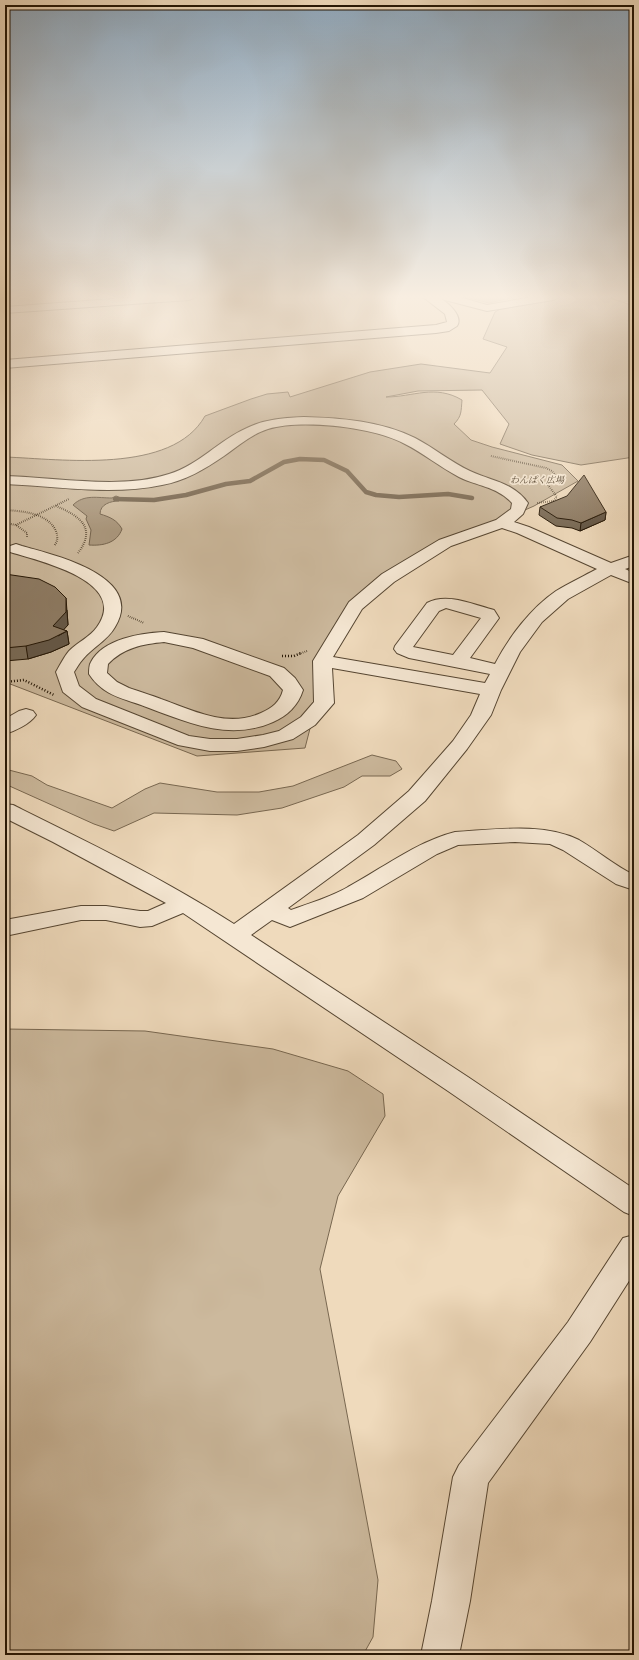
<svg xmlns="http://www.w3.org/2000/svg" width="639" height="1660" viewBox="0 0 639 1660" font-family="Vollkorn,'Noto Serif JP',serif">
	<rect width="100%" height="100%" fill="#efdabc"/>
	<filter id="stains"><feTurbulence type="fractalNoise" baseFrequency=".005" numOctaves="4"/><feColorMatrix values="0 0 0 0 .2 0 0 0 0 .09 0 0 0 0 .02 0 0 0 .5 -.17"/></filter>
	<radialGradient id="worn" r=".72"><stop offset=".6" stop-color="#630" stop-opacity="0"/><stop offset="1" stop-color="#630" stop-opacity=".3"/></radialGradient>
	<!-- green -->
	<path fill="#ccb99d" stroke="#786750" d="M557 298H610L634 306V457L581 465 532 455 500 444 509 424 482 390 418 391 386 397C413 397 435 384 462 400 461 411 462 416 454 424L471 440 492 447 562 465 578 481 534 506 385 572 332 643 305 748 197 756 5 682V457C61 459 172 475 205 416L251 399 267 394 288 392 290 397 370 372 421 364 490 373 507 347 483 339 495 312 504 307Z
		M372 755 396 761 402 769 390 776H362L344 787 282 808 237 815 154 813 114 831 94 824 5 784V769L32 776 47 785 112 808 145 789 160 783 217 792H259L293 786Z
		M5 1029 145 1031 273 1049 348 1071 383 1094 385 1116 338 1196 320 1269 378 1580 373 1637 363 1655H5Z"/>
	<!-- water -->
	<path fill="#aa977d" stroke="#74634d" d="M465 297H515L489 303Z
		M116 496 121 498 119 501C111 501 100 504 100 514 110 517 117 520 122 529 117 543 103 546 89 545L91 530 86 519 87 516 73 505C84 494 98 498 112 498Z"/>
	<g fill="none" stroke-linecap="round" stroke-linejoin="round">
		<!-- stream -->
		<path stroke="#74634d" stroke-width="4.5" d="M115 499 154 500 186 495 226 484 250 481 284 462 300 459 324 460 347 471 366 492 376 495 399 497 448 494 472 498"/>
		<!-- minor casing -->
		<g stroke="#564632" stroke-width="2">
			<path id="minor" d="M139 297H195L189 300 5 313V307Z
				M423 297C427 297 433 296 437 297 446 300 464 316 457 326L449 331 436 333 5 368V360L436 325 447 322 445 314Z
				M439 297H459L487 305 532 297H559L553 300 487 311 441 299Z
				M611 297H634V301L617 300Z
				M304 417C341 418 381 421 415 438 434 448 451 462 470 471 491 481 513 482 528 503L523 514 514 522 529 527 611 563 634 555V566L625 569 634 573V584L611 575 568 599 542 622 520 652 501 690 491 715 467 749 425 801 374 845 288 908 291 910C310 903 331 897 348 887 383 868 416 842 455 832 494 830 544 822 579 840 598 851 615 866 634 875V890L616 884 563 850 550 844 515 842 458 845 437 854 363 898 290 927 272 920 251 935 468 1077 634 1189V1216L624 1212 448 1091 183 913 152 926 140 927 106 920H81L5 936V920L81 906H106L140 911H148L166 903 53 842 5 818V804L13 805C88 842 164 879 234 924L358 835 409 791 453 741 471 715 480 694 332 668 334 703 315 725 293 739 264 747 237 751H210L178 745 82 707 63 692 56 672C60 665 64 657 69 651 78 642 90 637 97 627 130 581 39 561 10 552L8 549 10 546 16 544 22 546C54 555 146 576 115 627 107 641 93 647 83 659 79 663 77 668 74 672L79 686 96 699 189 736 210 739H237L263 735 279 731 301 717 314 702 313 661 349 602 382 574 439 540 496 520 511 509 512 503C498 487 477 486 459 477 440 467 423 453 405 444 373 427 302 419 268 429 252 434 238 446 224 456 205 469 185 481 162 485 110 496 57 486 5 484V476C55 477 121 490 169 474 199 465 219 440 247 428 265 419 284 418 304 417ZM502 528 517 533 597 569C584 576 569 583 556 591 531 608 509 637 495 664L470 658 499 618 494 610C474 605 447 592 427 603L395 646 394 649 397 653 409 658 490 674 485 683 333 657 362 609 394 582 451 546ZM446 608 481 618 453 655 413 647 439 611Z
				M164 632 203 639 284 668 295 678 303 690C298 706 287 716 273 722 230 741 189 723 149 708 124 698 104 697 89 674 89 670 89 665 91 662 103 639 141 633 164 632ZM164 642 193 648 270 676 283 690C280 702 272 708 261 713 227 728 194 711 161 699 151 695 140 692 129 688L117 682 107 673 108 664C123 648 143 644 164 642Z
				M26 709 33 711 36 715C30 724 15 731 5 734V719L19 711Z
				M634 1235V1273L590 1342 488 1483 470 1601 459 1655H421L432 1601 453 1477 459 1465 568 1322 623 1238Z"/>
		</g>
		<!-- path-far1 -->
		<path stroke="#231504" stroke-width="2" stroke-dasharray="0.5 1.5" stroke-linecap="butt" d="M491 456 546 468 552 471 555 475 548 485 557 497 553 501 537 503
			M56 506C80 516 97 528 78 553
			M5 510C22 511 48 513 56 531 58 537 58 541 54 546
			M5 523 16 525 27 533V537
			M16 525 69 499
			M128 616 144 623
			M299 654 307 651"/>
		<!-- path -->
		<path stroke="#231504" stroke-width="2.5" stroke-dasharray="1 2" stroke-linecap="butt" d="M282 656H294L301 653
			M5 682 24 680 54 695"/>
		<!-- minor -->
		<use href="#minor" fill="#f5e7d3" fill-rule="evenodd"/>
	</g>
	<!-- wall -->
	<path fill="#796a56" stroke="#231504" d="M540 507 606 512 605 520 580 531 572 528 556 526 539 515Z
		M5 574 67 610 68 625 63 630 67 631 69 644 51 652 28 659 5 661Z"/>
	<!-- shaded-wall -->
	<path fill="#635646" stroke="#231504" d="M606 512 605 520 580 531 581 523Z
		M66 598 68 625 58 636 67 631 69 644 51 652 28 659 26 646 53 626Z"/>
	<!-- building -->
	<path fill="#8d7b64" stroke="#231504" d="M584 475 606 512 581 523 572 520 557 518 540 507 567 496Z
		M5 574 39 579 55 587 66 598V612L53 626 67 631 49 640 26 646 5 648Z"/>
	<!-- sky -->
	<linearGradient id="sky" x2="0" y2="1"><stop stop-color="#8fa8bd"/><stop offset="0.56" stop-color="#f8eee1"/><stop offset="1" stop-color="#f8eee1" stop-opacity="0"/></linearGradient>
	<rect width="639" height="530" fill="url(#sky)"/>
	<g text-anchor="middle" stroke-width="3.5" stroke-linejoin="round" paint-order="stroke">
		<!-- far-park labels -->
		<g font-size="9" font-style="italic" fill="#5e4e3a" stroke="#f5e7d3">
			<text x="537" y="483">わんぱく広場</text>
		</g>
	</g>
	<!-- margin -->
	<rect width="639" height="1660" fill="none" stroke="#efdabc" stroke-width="20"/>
	<rect x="6" y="6" width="627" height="1648" fill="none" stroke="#231504" stroke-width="2"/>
	<rect x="10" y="10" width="619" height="1640" fill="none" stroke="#231504"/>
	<rect width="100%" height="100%" filter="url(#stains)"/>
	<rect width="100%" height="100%" fill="url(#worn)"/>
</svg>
